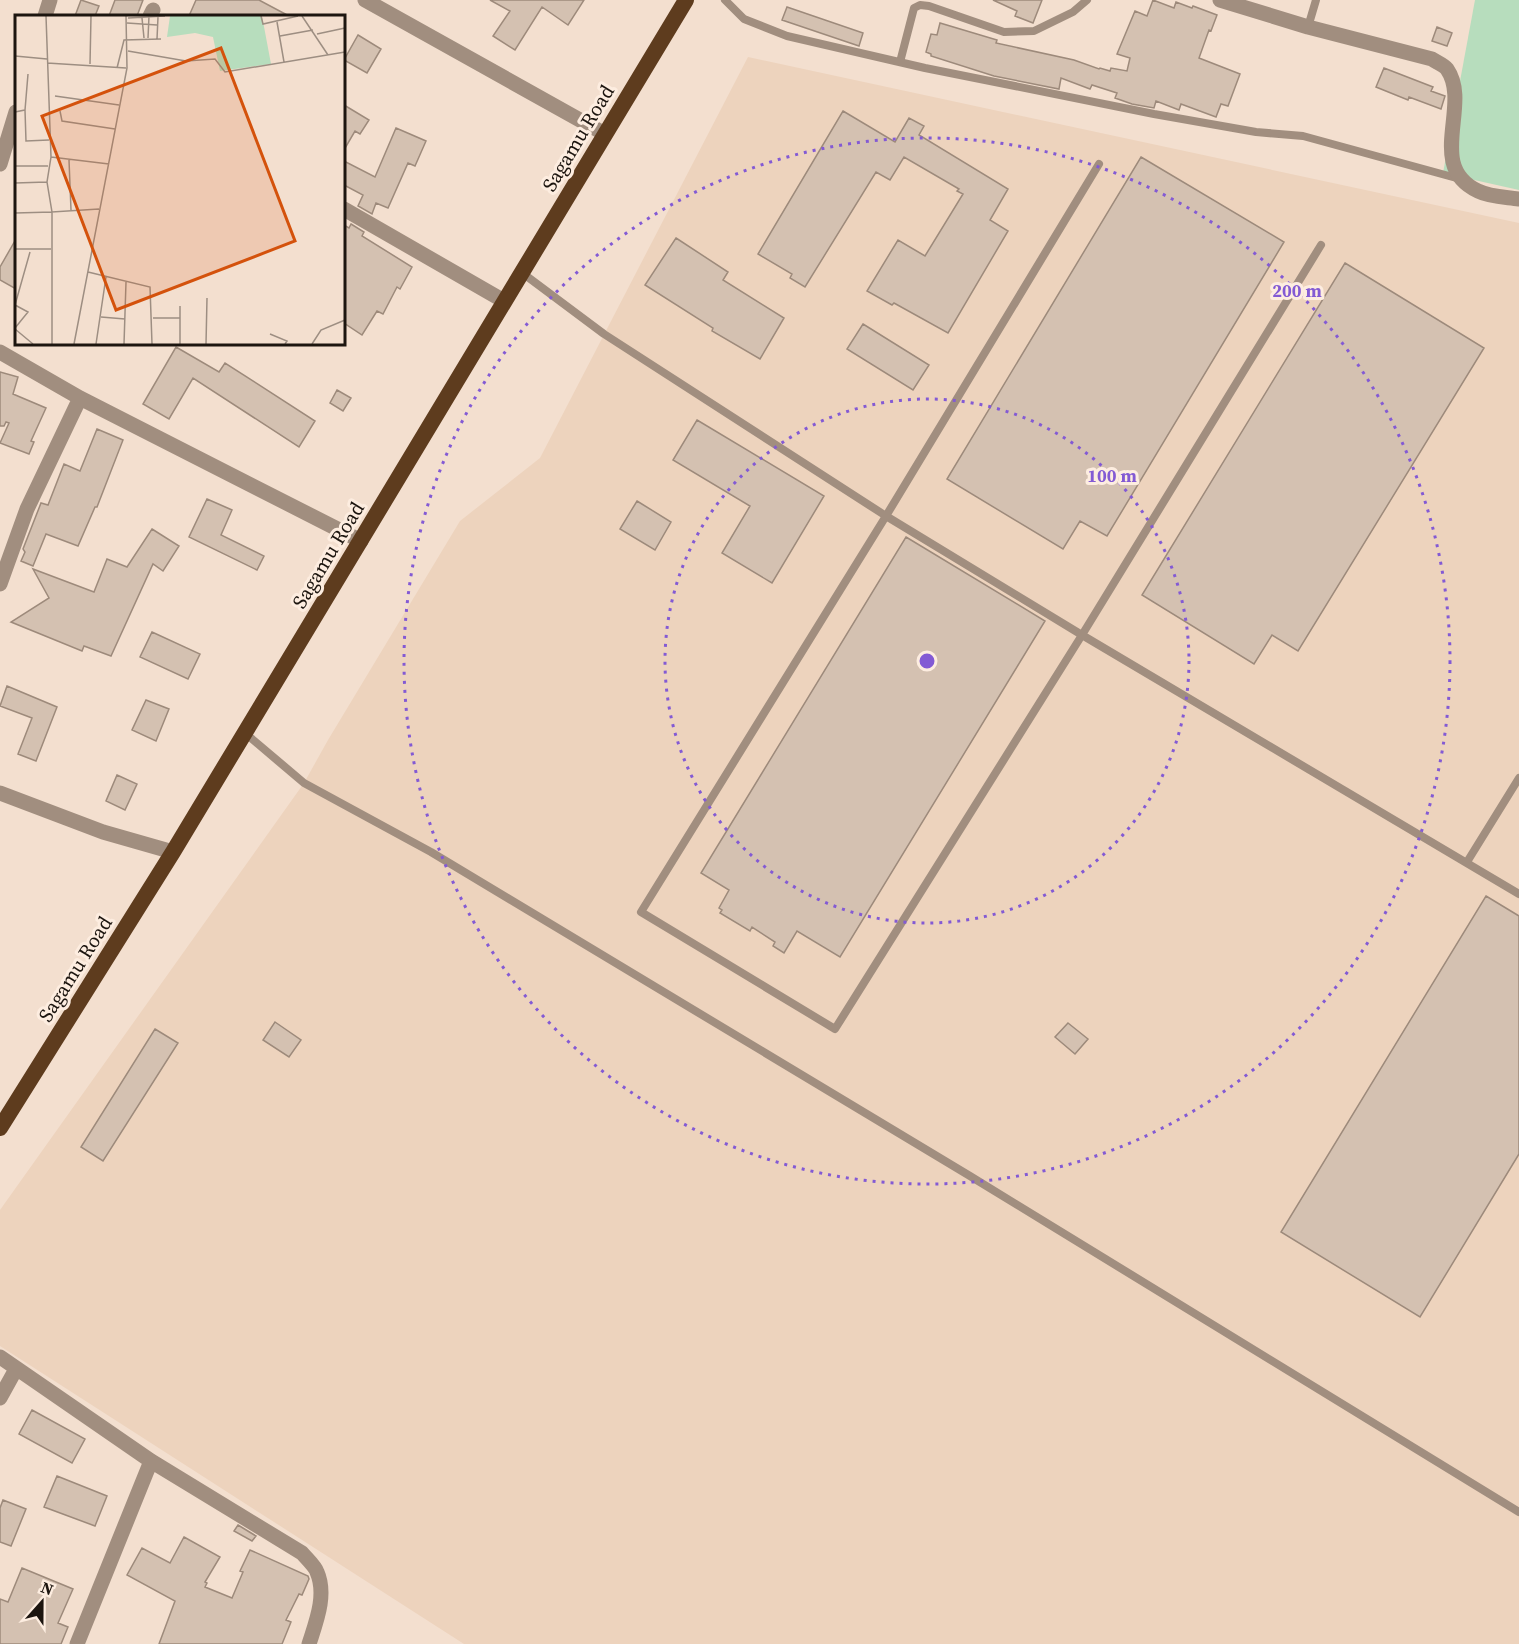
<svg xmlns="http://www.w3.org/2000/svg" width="1519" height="1644" viewBox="0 0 1519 1644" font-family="'Source Serif 4',serif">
	<rect width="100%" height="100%" fill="#f3dfcf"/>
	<!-- built -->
	<path fill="#edd3bd" d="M748 57 1519 223V1644H464L0 1346V1210L304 783 328 740 460 521 540 458Z"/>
	<!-- green -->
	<path fill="#b7ddbd" d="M1475 0H1519V190L1443 173Z"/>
	<!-- building -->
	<path fill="#d4c1b1" stroke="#9d8a7b" stroke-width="1.5" d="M81 0 99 6 95 16H75Z
		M115 0H143L137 16H109Z
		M196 0H259L289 16H189Z
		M490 0H584L568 25 542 7 515 50 493 36 510 11Z
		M993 0H1042L1033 23 1015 16 1017 11Z
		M1153 0 1174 8 1176 2 1192 8 1193 6 1217 15 1211 31 1209 30 1199 58 1240 74 1228 106 1221 104 1216 117 1181 104 1179 110 1156 101 1154 108 1132 104 1115 98 1117 93 1092 85 1090 89 1061 78 1059 89 994 76 931 56V54L926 52 931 34 937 35 940 23 997 40 996 43 1074 60 1099 69 1100 68 1110 71 1111 68 1127 71 1130 58 1117 54 1135 11 1147 16Z
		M787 7 863 33 859 46 782 20Z
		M1437 27 1452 33 1447 46 1432 41Z
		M358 35 381 49 367 73 344 60Z
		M1384 68 1433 87 1431 91 1445 96 1441 109 1409 97 1408 100 1376 87Z
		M344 105 369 120 360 134 355 131 344 150Z
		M843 111 895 142 909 118 924 126 919 135 1008 189 990 220 1008 231 948 333 894 303 892 305 867 291 898 240 925 256 963 194 957 191 959 189 904 157 890 180 876 172 805 287 790 278 792 274 758 254Z
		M396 128 426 141 415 166 408 163 388 208 376 203 372 214 358 206 363 195 344 185V161L375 177Z
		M1141 157 1284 242 1107 536 1080 521 1063 549 947 479Z
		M351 224 364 232 362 236 412 267 400 289 397 287 383 314 377 311 362 335 344 323V225L349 228Z
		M676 238 728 272 723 280 784 318 760 359 712 331 713 328 645 285Z
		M16 239V289L0 280V267Z
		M1345 263 1484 348 1298 651 1272 635 1254 664 1142 595Z
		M863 324 929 365 913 390 847 349Z
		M176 347 219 372 225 363 315 421 299 447 193 378 169 419 143 404Z
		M0 372 18 377 13 394 46 408 31 441 34 442 29 454 0 443 9 423 6 422 4 426H0Z
		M337 390 351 398 343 411 330 403Z
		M697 420 824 496 772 583 722 553 750 506 673 460Z
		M97 429 123 440 97 507H95L78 546 46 534 33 566 21 561 25 552 23 549 41 503 48 505 64 464 80 471Z
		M207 499 232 510 221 535 264 556 257 570 189 537Z
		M637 501 671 522 655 550 620 529Z
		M152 529 179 546 163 571 153 564 111 656 84 646 82 651 11 622 49 598 33 569 94 592 107 559 127 567Z
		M906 537 1045 621 840 957 797 931 784 953 773 946 775 942 752 927 750 931 720 913 722 910 719 908 729 890 701 873Z
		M152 632 200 654 188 679 140 657Z
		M7 686 57 707 36 761 18 754 32 718 0 706Z
		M146 700 169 709 156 741 132 730Z
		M117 775 137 784 125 810 106 801Z
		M1486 896 1519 916V1154L1420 1317 1281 1232Z
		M275 1022 301 1040 289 1057 263 1040Z
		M1068 1023 1088 1039 1075 1054 1055 1037Z
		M155 1029 178 1043 103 1161 81 1147Z
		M32 1410 85 1439 72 1463 19 1434Z
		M57 1476 107 1496 95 1526 44 1507Z
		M3 1500 26 1509 11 1546 0 1542V1508Z
		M238 1525 256 1536 252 1541 234 1531Z
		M184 1537 220 1557 205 1582 207 1583 205 1587 232 1598 243 1572 240 1571 250 1550 308 1576 309 1579 302 1595 299 1594 286 1620 291 1622 282 1644H159L175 1601 127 1575 142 1548 170 1563Z
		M22 1568 73 1589 58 1623 68 1627 61 1644H0V1599L8 1602Z"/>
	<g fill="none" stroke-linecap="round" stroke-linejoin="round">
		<!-- service -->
		<path stroke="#a18e7f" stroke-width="8" d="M725 0 744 19 787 36 925 68 1154 114 1256 132 1303 136 1460 179
			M1308 27 1316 0
			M900 62 914 8 920 5 929 6 1004 32 1034 31 1073 12 1087 0
			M1099 164 886 516 641 912 835 1029 1082 635 1321 245
			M521 272 604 334 886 516 1082 635 1519 894
			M245 733 304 783 431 852 970 1176 1519 1512
			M1467 862 1519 778"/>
		<!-- minor -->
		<path stroke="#a18e7f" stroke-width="15" d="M365 0 605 134
			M45 16 50 0
			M150 16 153 10
			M0 164 16 112
			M344 209 504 301
			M0 352 80 398 361 541
			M0 584 27 509 80 398
			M0 793 103 832 173 852
			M0 1357 151 1461 302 1553C307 1559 315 1566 317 1572 327 1595 316 1622 309 1644
			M0 1398 16 1369
			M77 1644 151 1461"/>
		<!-- tertiary -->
		<path stroke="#a18e7f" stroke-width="15" d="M1220 0 1308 27 1432 59C1436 62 1444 65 1447 69 1472 105 1425 166 1478 191 1490 197 1506 197 1519 199"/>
		<!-- trunk -->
		<path stroke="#5e3c1e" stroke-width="16" d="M0 1128 173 852 686 0"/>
	</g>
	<!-- distance rings -->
	<g fill="none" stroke="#835ad4" stroke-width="3" stroke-dasharray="3 6">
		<circle cx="927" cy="661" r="262"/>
		<circle cx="927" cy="661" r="523"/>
	</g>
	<g text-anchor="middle" stroke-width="6" stroke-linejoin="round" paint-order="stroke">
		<!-- street labels -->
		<g font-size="20" fill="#1c150f" stroke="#fdede0">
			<text transform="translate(578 138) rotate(-59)" y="7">Sagamu Road</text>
			<text transform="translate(328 555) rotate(-59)" y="7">Sagamu Road</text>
			<text transform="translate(75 969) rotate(-58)" y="7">Sagamu Road</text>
		</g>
	</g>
	<!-- overview -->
	<g transform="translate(15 15)">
		<rect width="330" height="330" fill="#f3dfcf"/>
		<path d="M155 1H247L256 49 205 56 198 22 180 18 152 22Z" fill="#b7ddbd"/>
		<path fill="none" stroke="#9d8e82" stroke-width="1.5" d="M31 1 36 142 32 167 37 197 84 194M246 1 248 9 283 1M287 1 313 40M113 3 150 1M127 3 129 23M262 7 269 47M112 8 142 10M302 19 330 13M265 21 298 15M133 23 134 1M142 24 143 2M113 36 171 46 200 44 210 57 330 37M0 41 32 44M32 48 111 53M75 49 76 1M102 53 109 25 146 24M40 81 104 90M10 95 13 59M45 96 47 106 100 114M0 97 10 95 11 126 34 125M36 142 94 149M54 145 56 195M0 151H33M0 168 32 167M0 198 37 197V329M0 234H36M73 257 135 272 137 329M0 290 15 237M86 302 110 304M138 303H165M0 313 13 297 0 290M0 314 18 329M255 319 272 326 270 329M59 329 112 53 111 1M81 329 91 262M109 329 111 267M165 329V291M191 329 192 283M297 329 306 315 330 305"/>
		<path fill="#d4520c" fill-opacity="0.15" stroke="#d4520c" stroke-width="3" d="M206 33 280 226 101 295 27 101Z"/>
		<rect width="330" height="330" fill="none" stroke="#1c150f" stroke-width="3"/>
	</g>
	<circle cx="927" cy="661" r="9" fill="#835ad4" stroke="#fdede0" stroke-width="3"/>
	<g font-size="18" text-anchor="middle" font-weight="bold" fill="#835ad4" stroke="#fdede0" stroke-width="6" stroke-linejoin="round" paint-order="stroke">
		<text x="1297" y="297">200 m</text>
		<text x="1112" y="482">100 m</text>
	</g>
	<!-- north arrow -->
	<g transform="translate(42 1602) rotate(21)" stroke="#fdede0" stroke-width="4.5" paint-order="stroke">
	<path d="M0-4.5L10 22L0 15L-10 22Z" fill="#1c150f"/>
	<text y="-9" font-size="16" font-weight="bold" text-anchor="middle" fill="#1c150f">N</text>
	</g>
</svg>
